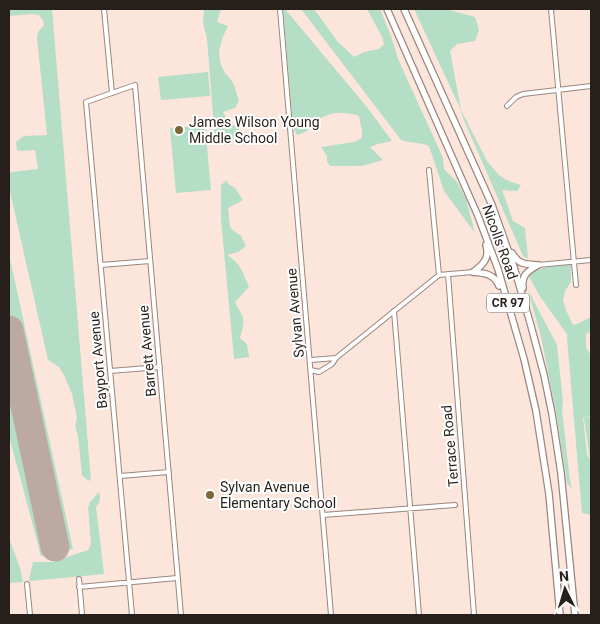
<svg xmlns="http://www.w3.org/2000/svg" width="600" height="624" viewBox="0 0 600 624" font-family="Roboto,sans-serif">
	<rect width="100%" height="100%" fill="#fce5db"/>
	<!-- green -->
	<path fill="#b5dec6" d="M9 9H52L91 481 86 479 82 475 78 436 75 426 77 418 72 394 64 375 59 367 48 360 9 187V175L11 172 38 169 35 150 20 151 17 150 16 142 24 136 47 135 37 38 38 32 44 25 43 20 39 15 33 14 9 16Z
		M204 9H221L217 22 228 26C220 43 214 56 226 74 228 77 231 79 233 83 236 88 237 96 239 101L235 108 223 112 228 121 240 130 230 145H217L215 140 207 39 203 23Z
		M283 9H285L366 106 392 141 378 144 370 147 383 160 362 166H330L327 162V156L321 147 354 142 362 138V131L359 116C343 111 329 111 316 122 307 129 309 132 297 135L293 127Z
		M301 9H314L337 41 354 57 364 52 379 49 384 44 382 37 367 9H380L391 36 398 59 443 158 444 169 457 182 466 199 475 233 444 191 429 146C420 142 410 143 401 140Z
		M414 9H446L475 17 479 30 475 41 457 44 450 51 461 110 487 161 498 174 506 180 521 185 517 191 502 190 513 221 525 228 528 259 523 256 463 118 461 110Z
		M208 72 210 96 161 100 158 77Z
		M205 125 211 190 176 193 170 128Z
		M227 180 228 184 235 188 243 200 228 208 230 227 235 232 241 236 246 246 238 252 227 255C242 265 242 271 249 287L235 302C237 307 239 309 241 313 246 320 242 331 240 338L247 344 249 357 234 359 221 219V185Z
		M9 254 73 549 41 556 9 436Z
		M571 265V282L565 291 563 301 566 310 573 325 577 324 591 317V331L586 334V347L591 356V416L583 418 587 455 590 460 584 418 591 417V515L582 513 567 338V334L541 298 529 277C535 266 558 266 571 265Z
		M528 290 557 345 563 402 562 410 570 481 572 489 567 483 556 412 541 337Z
		M99 492C101 498 100 502 96 507L104 574 30 581 29 579 33 562H53L88 550 91 544 88 508 90 502Z
		M9 538 20 568 23 582 9 583Z"/>
	<g fill="none" stroke-linecap="round" stroke-linejoin="round">
		<!-- runway -->
		<path stroke="#bcaaa2" stroke-width="29" d="M9 330 55 547"/>
		<!-- minor casing -->
		<g stroke="#9a867d" stroke-width="6">
			<path id="minor" d="M104 9 112 93
				M280 9 331 615
				M551 9 576 285
				M507 106 516 97 523 94 591 86
				M429 170 439 275
				M101 265 150 261
				M538 265 591 260
				M448 274 474 615
				M394 311 419 615
				M336 358 439 275 473 272
				M311 360 336 358 332 364 319 372 311 370
				M110 371 160 367
				M120 476 169 472
				M323 515 455 505
				M79 579 82 615
				M27 584 30 615
				M79 587 177 578
				M132 615 86 102 135 85 181 615"/>
		</g>
		<!-- trunk casing -->
		<g stroke="#9a867d" stroke-width="8">
			<path id="trunk" d="M387 9 478 216 498 269 524 359 536 411 549 494 560 615
				M404 9 492 205 514 267 531 326 544 375 552 414 561 473 575 615
				M512 253C519 265 525 264 538 265
				M473 272C483 265 490 258 486 245
				M473 272C484 273 495 274 499 286
				M523 288C521 275 528 271 538 265"/>
		</g>
		<!-- minor -->
		<use href="#minor" stroke="#fff" stroke-width="4"/>
		<!-- trunk -->
		<use href="#trunk" stroke="#fff" stroke-width="5.5"/>
	</g>
	<!-- markers -->
	<g fill="#7a6836" stroke="#fff" stroke-width="2">
		<circle cx="179" cy="130" r="5"/>
		<circle cx="210" cy="495" r="5"/>
	</g>
	<g text-anchor="middle" stroke-width="4" stroke-linejoin="round" paint-order="stroke">
		<!-- shield labels -->
		<rect fill="#fff" stroke="#67625f" stroke-width="1" x="487" y="293.5" width="42" height="19" rx="4"/>
		<g font-size="12" font-weight="bold" fill="#261f1b">
			<text x="508" y="307">CR 97</text>
		</g>
		<!-- poi labels -->
		<g font-size="14" fill="#261f1b" stroke="#fff" text-anchor="start">
			<text x="189" y="127">James Wilson Young<tspan x="189" dy="16">Middle School</tspan></text>
			<text x="220" y="492">Sylvan Avenue<tspan x="220" dy="16">Elementary School</tspan></text>
		</g>
		<!-- street labels -->
		<g font-size="14" fill="#261f1b" stroke="#fff">
			<text transform="translate(500 242) rotate(70)" y="5">Nicolls Road</text>
			<text transform="translate(295 313) rotate(-95)" y="5">Sylvan Avenue</text>
			<text transform="translate(147 351) rotate(-95)" y="5">Barrett Avenue</text>
			<text transform="translate(98 360) rotate(-95)" y="5">Bayport Avenue</text>
			<text transform="translate(450 446) rotate(-95)" y="5">Terrace Road</text>
		</g>
	</g>
	<!-- border -->
	<rect width="600" height="624" fill="none" stroke="#261f1b" stroke-width="20"/>
	<!-- north arrow -->
	<g transform="translate(565 589) rotate(355)" stroke="#ffffff" stroke-width="4" paint-order="stroke">
	<path d="M0-4L9 19L0 12L-9 19Z" fill="#261f1b"/>
	<text y="-8" font-size="14" font-weight="bold" text-anchor="middle" fill="#261f1b">N</text>
	</g>
</svg>
